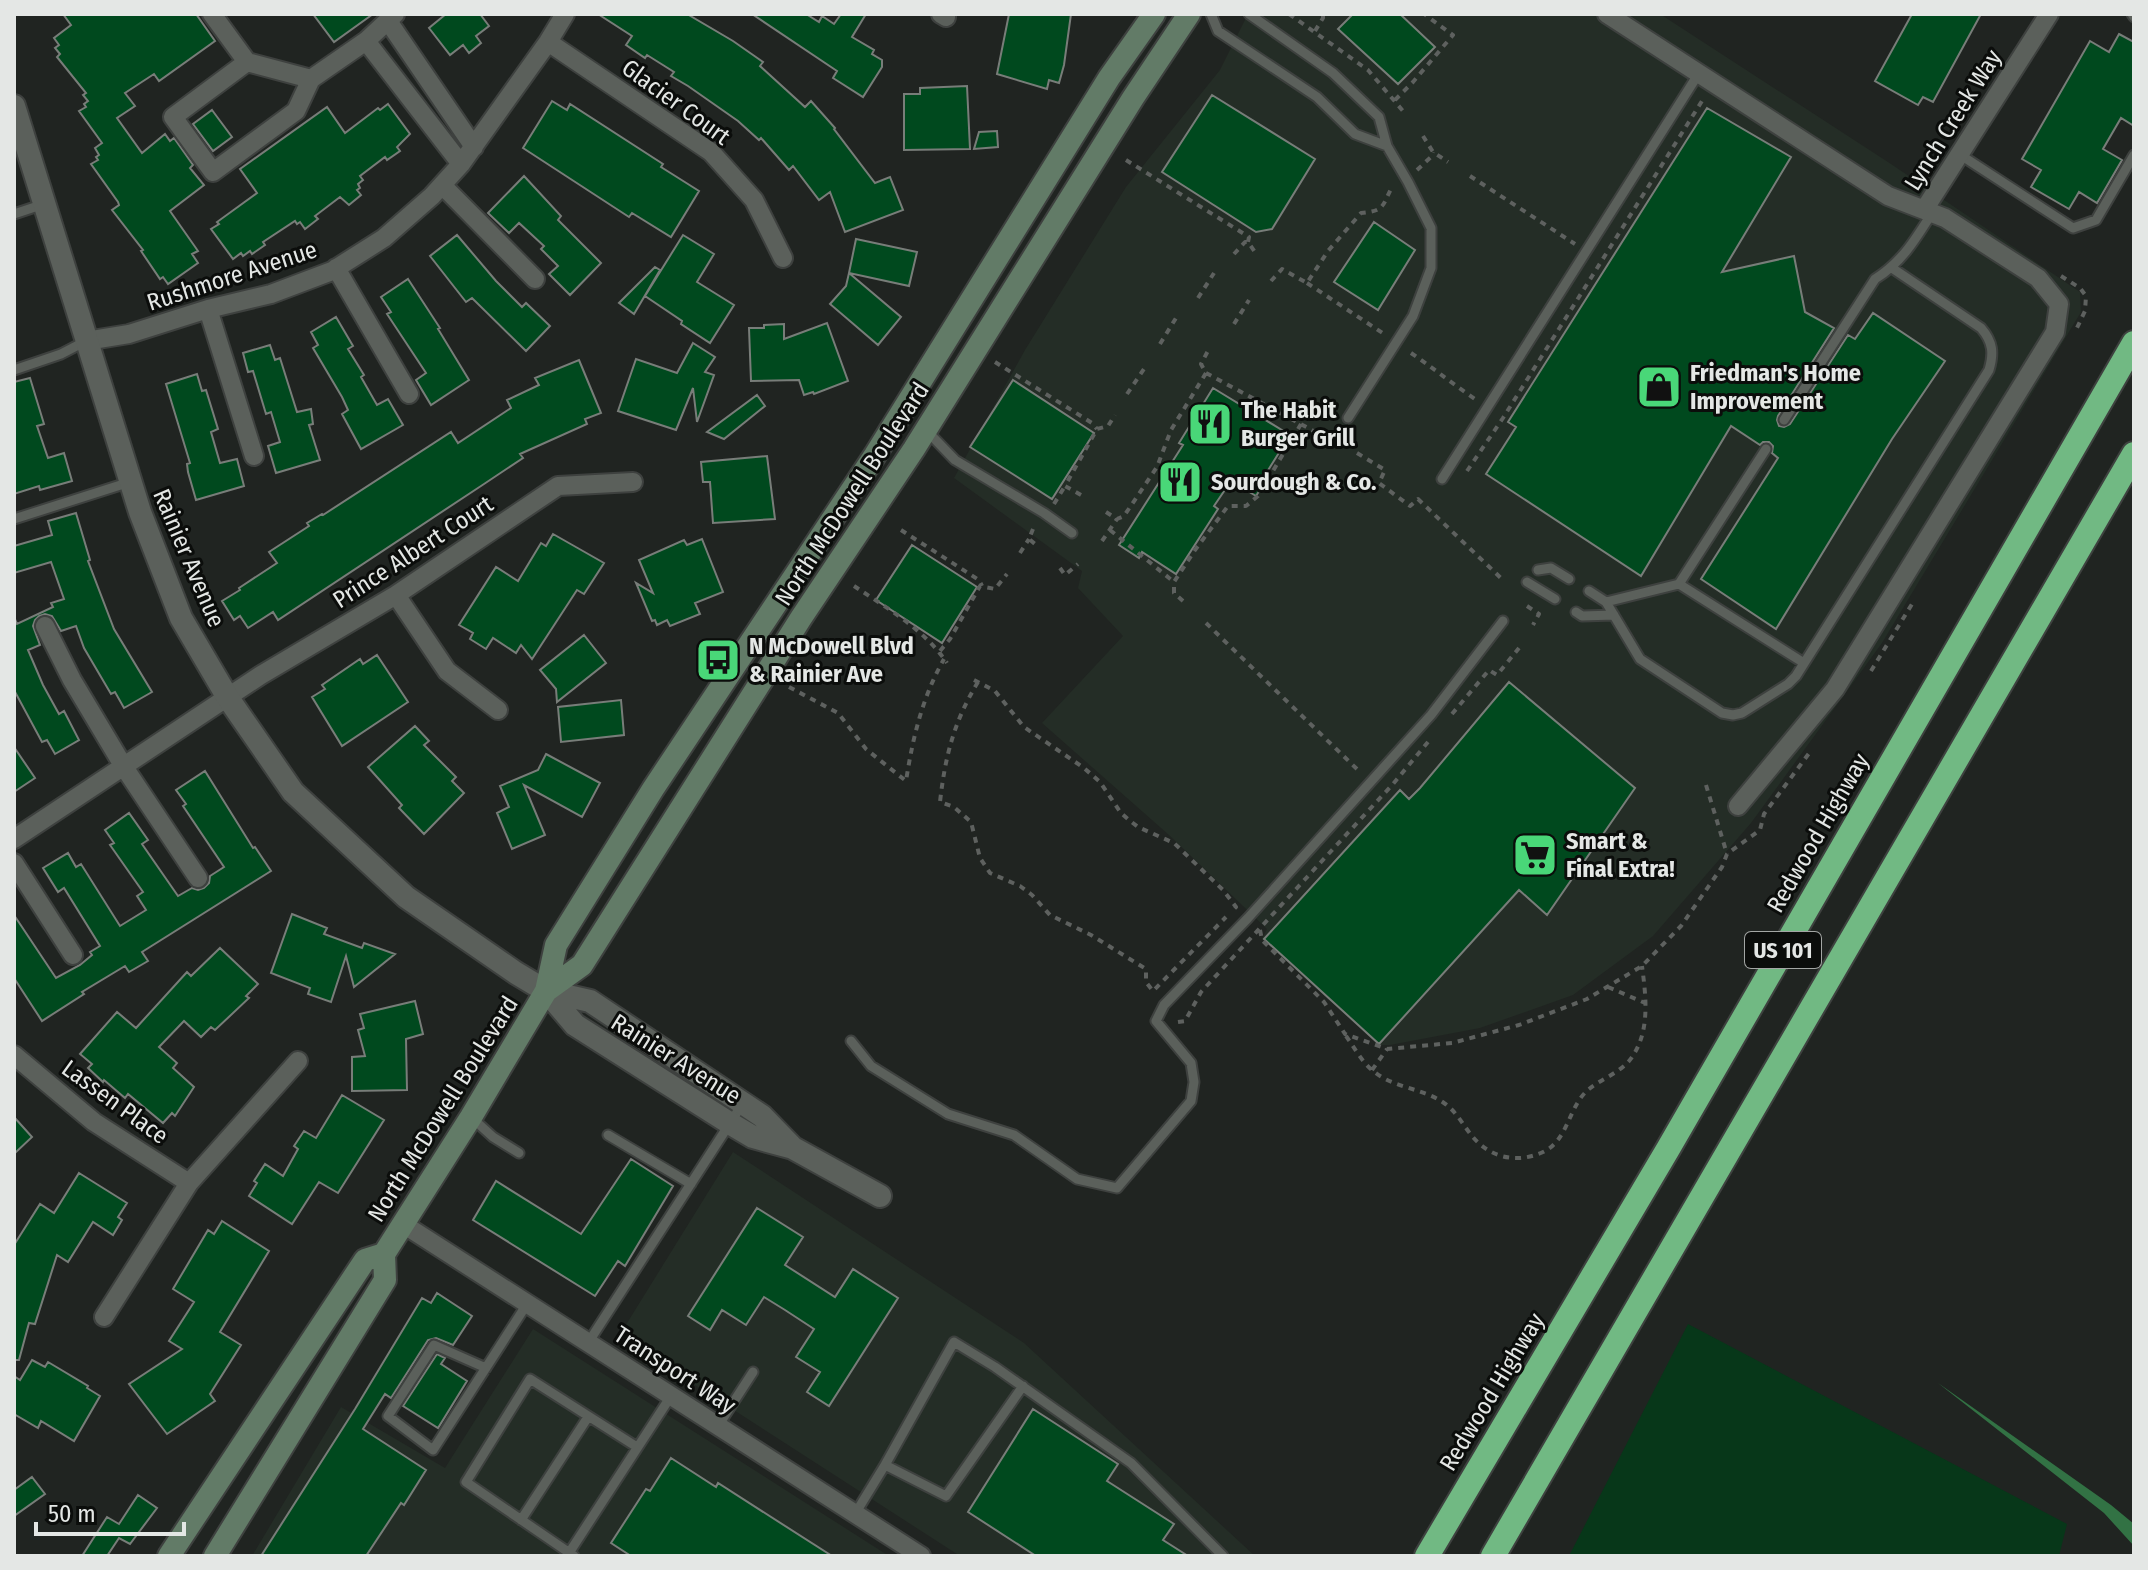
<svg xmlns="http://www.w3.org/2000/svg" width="2148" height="1570" viewBox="0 0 2148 1570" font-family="'Fira Sans Condensed',sans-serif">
	<rect width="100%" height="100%" fill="#202421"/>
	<!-- built -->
	<path fill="#242d26" d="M1248 14H1660L1891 164 2080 292 2081 312 1882 643 1751 823 1653 936 1573 995 1480 1028 1390 1045H1379L1262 939 1267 929 1169 835 1042 723 1123 636 1078 588 1082 571 954 478 1025 350 1126 187 1220 70Z
		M733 1152 1024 1343 1255 1556H960L619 1336Z
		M533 1329 889 1556H252L341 1407 445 1468Z"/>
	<!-- green -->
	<path fill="#073719" d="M1688 1324 2067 1524 2059 1556H1569Z"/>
	<!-- water -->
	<path fill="#327244" d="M1938 1383 2111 1505 2134 1524V1546L2104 1513Z"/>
	<!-- building -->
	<path fill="#00491e" stroke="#787d79" stroke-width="2" d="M63 14H196L215 41 159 81 154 74 125 93 135 106 117 118 142 153 165 134 170 141 174 138 193 165 190 168 204 185 170 211 198 251 192 254 198 263 168 284 163 277 160 279 141 251 143 250 112 210 119 205 118 202 91 164 98 160 96 157 99 155 95 148 102 143 79 111 86 107 84 104 88 101 83 95 86 93 57 57 60 54 55 48 59 45 54 38 71 25Z
		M313 14H373L334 42Z
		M446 14H480L489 26 476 36 481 43 469 53 463 45 450 55 429 28Z
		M598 14H687L733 41 763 62 760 66 805 107 811 101 835 128 834 129 875 183 890 177 903 210 845 232 830 192 819 200 793 166 789 170 761 138 759 140 738 121 688 86 671 76 674 72 647 55 645 58 626 45 632 36Z
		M752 14H806L819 22 822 16 834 24 841 14H866L852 37 874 50 872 54 882 60V67L863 97 833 78 837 71Z
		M1009 14H1071L1064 65 1059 83 1049 80 1047 89 997 74Z
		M1353 14H1400L1435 47 1398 84 1338 29Z
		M1912 14H1981L1933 102 1923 97 1918 105 1875 81Z
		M2119 34 2134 42V126L2121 118 2103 149 2122 160 2097 203 2079 192 2069 209 2031 187 2041 170 2022 159 2090 41 2109 52Z
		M967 86 970 149 904 150V94H920V88Z
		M1212 95 1315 159 1272 229 1256 232 1162 172Z
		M552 101 567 110 570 104 663 164 661 167 699 191 671 237 632 213 629 217 523 148Z
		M388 104 410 134 397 147 400 151 387 160 385 157 360 176 363 180 358 184 360 188 357 190 361 195 349 205 340 197 315 216 318 219 305 229 300 222 297 224 295 221 263 242 265 245 252 254 250 251 243 256 241 253 233 259 211 229 219 224 217 222 257 193 240 169 327 107 345 133 378 108 380 110Z
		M1707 108 1791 157 1722 272 1794 256 1805 312 1834 328 1778 416 1777 420 1779 426 1784 427 1790 424 1848 335 1855 339 1873 313 1945 361 1892 439 1776 629 1701 579 1778 458 1772 453 1773 446 1769 442H1763L1760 445 1731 426 1641 576 1486 474 1516 427 1508 422Z
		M212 110 232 137 213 151 193 124Z
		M997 131 998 147 974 149 979 132Z
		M524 176 561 216 558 220 601 263 570 295 549 274 558 266 541 249 544 246 519 223 509 233 488 213Z
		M1374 222 1415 250 1378 310 1334 282Z
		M457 235 496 281 522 307 526 303 550 326 526 351 472 298 466 302 430 256Z
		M683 235 714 254 697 282 734 305 710 343 681 324 682 321 645 296Z
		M856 239 917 252 909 286 849 273Z
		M655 267 660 270 634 314 619 303Z
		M849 273 901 317 878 345 830 304 846 286Z
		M408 279 440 328 438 329 469 380 431 405 416 380 426 373 387 314 391 312 381 297Z
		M336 317 353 346 348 349 364 375 361 377 377 405 388 399 403 425 361 449 342 414 348 410 342 397 313 348 318 345 311 332Z
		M827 323 848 381 814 394 813 392 804 395 799 380 751 381 749 328H764V325L784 324V339Z
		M693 343 715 357 705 372 714 375 697 422 693 388 676 430 618 411 636 359 677 373Z
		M270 345 275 360 280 358 297 412 311 409 313 424 309 425 320 460 276 473 268 446 280 442 271 412 266 414 253 371 248 372 243 353Z
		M579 360 601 413 585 419 587 424 520 454 523 458 484 484 278 620 273 612 248 628 240 616 234 620 222 601 240 590 239 588 277 563 269 552 309 526 307 523 322 514 323 515 451 432 458 443 511 408 507 400 539 385 535 378Z
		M197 374 202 391 206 390 218 429 211 432 220 463 237 459 244 486 196 500 188 472 187 464 190 463 166 384Z
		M30 378 44 424 37 426 48 458 64 453 72 481 40 490 39 486 14 494V382Z
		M1013 380 1094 433 1052 499 970 447Z
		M1213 388 1290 435 1267 472 1270 474 1256 496 1231 481 1214 506 1218 509 1176 574 1142 552 1139 558 1119 545 1183 445 1179 443Z
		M757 395 765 406 724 439 707 432Z
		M767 456 775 519 713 523 710 482H703L701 462Z
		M76 513 90 560 88 561 114 629 152 692 124 708 115 692 111 694 84 648 76 626 61 631 52 616 45 614 39 616 35 620 33 626 40 645 28 650 43 685 59 714 64 711 79 740 55 754 47 740 42 742 14 690V617L17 624 53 607 51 603 64 599 51 562 14 573V546L52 535 48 521Z
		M553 534 604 563 584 594 577 590 532 659 521 645 516 653 493 638 486 649 470 639 473 633 459 625 496 567 518 581 541 543 546 546Z
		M702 539 723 592 695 603 700 614 670 626 667 620 657 625 655 620 652 621 636 583 653 593 639 560 684 540 687 545Z
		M912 545 977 587 942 643 876 600Z
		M584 635 606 663 557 702 556 689 540 670Z
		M377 655 408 702 342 746 312 697 325 689 322 685 360 659 363 664Z
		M1509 682 1635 788 1547 915 1519 890 1379 1044 1264 939 1400 790 1409 799 1420 788Z
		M621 700 624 735 561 742 558 707Z
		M415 726 429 741 424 745 456 777 452 781 464 793 424 834 399 808 402 805 368 767Z
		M14 747 35 778 14 792Z
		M546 754 600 783 582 817 524 785 545 835 512 849 497 813 509 807 500 786 538 770Z
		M205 771 253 848 255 847 271 871 142 952 148 961 129 972 125 966 82 992 84 994 42 1021 14 978V915L56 978 80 965 92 955 90 952 100 946 64 888 58 892 43 868 68 853 76 867 81 864 120 926 146 910 137 896 143 892 110 845 114 843 105 830 129 813 148 840 142 844 178 896 192 888 198 890 204 888 209 883 210 876 224 867 183 806 186 804 176 790Z
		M292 914 327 928 324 934 362 948 364 943 395 954 354 987 346 956 331 1002 308 994 310 988 271 973Z
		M220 948 258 984 246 996 249 998 215 1030 211 1027 201 1037 184 1021 159 1047 177 1063 173 1068 194 1087 175 1116 172 1113 163 1123 128 1094 125 1098 104 1080 103 1082 88 1068 92 1064 80 1054 117 1012 136 1028 187 972 191 976Z
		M415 1001 423 1034 406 1039 407 1090 352 1091V1057L365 1056 358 1030 364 1028 360 1014Z
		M342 1095 384 1120 338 1193 319 1182 292 1224 249 1196 257 1183 254 1181 265 1164 283 1176 298 1149 294 1146 304 1131 316 1138Z
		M14 1117 32 1137 14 1154Z
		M631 1159 673 1186 625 1266 618 1261 595 1296 473 1220 496 1181 581 1234Z
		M79 1173 127 1203 118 1217 122 1220 113 1235 93 1222 68 1262 57 1255 35 1324 29 1323 19 1360H14V1245L40 1204 54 1213Z
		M757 1208 803 1237 785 1265 835 1297 853 1269 898 1298 829 1406 807 1392 820 1372 796 1357 814 1329 785 1310 764 1297 746 1325 722 1310 710 1330 688 1316Z
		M222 1221 269 1251 220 1332 241 1345 210 1394 215 1401 167 1434 129 1384 182 1349 169 1341 194 1302 173 1289 208 1230 214 1234Z
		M437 1293 472 1316 453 1345 436 1338 428 1340 391 1398 385 1394 363 1429 426 1470 404 1505 401 1503 366 1556H261L355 1409 422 1298 431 1303Z
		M437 1354 445 1358 441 1364 467 1381 438 1428 403 1406Z
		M32 1360 45 1367 48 1362 88 1386 87 1388 100 1396 74 1441 41 1421 38 1428 14 1414V1376L20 1380Z
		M1033 1409 1118 1464 1107 1481 1174 1524 1163 1540 1188 1556H1036L968 1512Z
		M671 1458 716 1487 718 1483 832 1556H631L611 1543 646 1489 650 1491Z
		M32 1477 45 1494 14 1516V1490Z
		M138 1495 157 1508 130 1544 119 1538 107 1556H82L107 1517 119 1524Z"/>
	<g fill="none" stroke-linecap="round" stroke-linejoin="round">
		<!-- service casing -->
		<g stroke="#3e413f" stroke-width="13">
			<path id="service" d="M1211 14 1218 31 1317 97 1355 134 1387 146
				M1249 14 1333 73 1379 117 1387 146 1408 182 1431 228V268L1413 316 1348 418
				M2132 14 2134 17
				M1959 154 2073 228 2096 220 2134 155
				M14 214 44 204
				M14 370 61 354 86 341
				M1784 420 1875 279C1902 262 1915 240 1932 213
				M926 430 955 460 1044 513 1072 533
				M1442 479 1699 73
				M14 519 130 482
				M1538 570 1551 568 1569 579
				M1527 582 1555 599
				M1679 584 1804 663
				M1589 591 1606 602 1640 659 1722 713 1733 715 1742 713 1788 684 1796 676 1989 370C1994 353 1993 342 1981 328L1892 268
				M1606 602 1679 584 1766 449
				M1576 612 1582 616 1614 615
				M851 1041 871 1066 948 1114 1014 1135 1077 1179 1117 1188 1191 1101 1194 1082 1191 1063 1156 1021 1164 1005 1248 918 1431 715 1503 621
				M471 1117 493 1137 519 1153
				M608 1135 691 1184
				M588 1343 743 1103
				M486 1368 434 1345 388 1416 433 1450 527 1304
				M718 1426 753 1372
				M885 1465 946 1496 1023 1386
				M855 1514 885 1465 954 1342 995 1367 1131 1463 1223 1556
				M521 1520 588 1417
				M569 1553 671 1396
				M574 1556 466 1482 530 1379 637 1447"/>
		</g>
		<!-- minor casing -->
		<g stroke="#3e413f" stroke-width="22">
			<path id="minor" d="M212 14 247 62 311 79 366 41 395 14
				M941 14 946 17
				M1607 14 1888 196 1945 218 2038 278 2059 304 2055 332 1835 689 1738 806
				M388 21 474 147
				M366 41 461 164
				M548 42 711 152 754 200 783 258
				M247 62 173 117 213 172 296 111 311 79
				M442 185 535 279
				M1924 210 2049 14
				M336 268 409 394
				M208 309 254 456
				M86 341 129 334 208 309 271 294 332 271 384 238 432 196 461 164 548 42 565 14
				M396 595 447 671 498 710
				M45 626 72 680 124 767 198 878
				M14 839 261 675 396 595 558 486 633 482
				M14 863 73 955
				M14 1055 94 1122 189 1183
				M403 1224 921 1556
				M104 1317 189 1183 298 1061"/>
		</g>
		<!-- tertiary casing -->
		<g stroke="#3e413f" stroke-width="26">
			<path id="tertiary" d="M14 106 140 512 181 618 228 698 293 792 406 897 516 973 546 991 590 1001 762 1116 793 1148
				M546 991 575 1025 731 1124 753 1137 793 1148 880 1196"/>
		</g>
		<!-- secondary casing -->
		<g stroke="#3e413f" stroke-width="26">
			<path id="secondary" d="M546 991 582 965 801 618 914 449 1133 98 1189 14
				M169 1556 365 1260 384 1254
				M215 1556 385 1280 384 1254 471 1117 546 991 556 945 653 789 875 455 1109 78 1154 14"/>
		</g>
		<!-- motorway casing -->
		<g stroke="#3e413f" stroke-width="28">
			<path id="motorway" d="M1427 1556 1668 1149 2134 343
				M1493 1556 2134 454"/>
		</g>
		<!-- path -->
		<path stroke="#5e615f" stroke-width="4" stroke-dasharray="6 6" stroke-linecap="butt" d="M1289 14 1368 70 1403 111
			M1315 31 1323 18V14
			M1395 100 1413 82 1453 35 1424 14
			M1423 136 1433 152 1448 162
			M1126 160 1249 237 1248 242
			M1417 170 1431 157 1433 152
			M1470 176 1575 244
			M1234 254 1245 242H1248L1255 252
			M2061 276 2080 288 2086 296 2085 311 2075 332
			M1271 281 1282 269 1307 283 1328 251 1361 213C1385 211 1382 206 1392 187
			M1307 283 1384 334
			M1198 298 1214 273
			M1234 324 1249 300
			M1160 344 1176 318
			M1411 353C1433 368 1453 384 1475 399
			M995 362 1092 423 1097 429
			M1206 373 1321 435
			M1127 394 1146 366
			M1357 453 1385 470 1379 483 1410 506 1418 499 1504 581
			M1467 471 1503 418 1702 101
			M1081 495 1065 486 1097 429 1108 426 1115 415
			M1054 504 1065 486
			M1106 512 1117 519 1124 516 1157 467 1171 430 1206 373 1201 364 1210 347
			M1033 529 1029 539 1035 544
			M901 530 979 580 982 586
			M1110 530 1174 582
			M1102 541 1117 519
			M1020 553 1029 539
			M1060 568 1065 575 1078 564
			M854 586C887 608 925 630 947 663
			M1183 601 1174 593V582L1195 550 1228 506H1246L1258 496 1301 424
			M1527 606 1539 614 1533 625
			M1206 623 1360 772
			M940 651 950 639 980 586 995 589 1007 574
			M1871 671 1912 604
			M974 680 995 691 1024 727 1084 768 1100 782 1121 813 1129 820 1138 827 1174 843 1223 890 1236 907 1232 911
			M978 682C954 721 945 757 940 802L954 807 971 822 980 858 990 873 1020 886 1032 895 1050 915 1091 935 1146 969V982L1153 991 1226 917
			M789 687 838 713 866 749 906 781C913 737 922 698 944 659
			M1452 714 1489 670 1497 675 1519 648
			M1706 785 1727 854
			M1260 930 1262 940 1324 1002 1345 1034 1387 1049 1452 1043 1519 1025 1587 999 1642 966 1681 926 1722 867 1727 854 1760 830 1764 814 1810 752
			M1608 987 1645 1003
			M1178 1022 1185 1021 1201 992 1393 784 1428 742
			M1346 1036C1354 1047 1362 1062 1372 1070 1392 1088 1423 1088 1444 1103 1456 1111 1463 1125 1472 1136 1490 1158 1517 1164 1543 1152 1569 1140 1568 1106 1589 1089 1601 1079 1619 1073 1629 1061 1651 1034 1646 997 1642 966
			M1372 1070 1387 1049"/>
		<!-- service -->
		<use href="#service" stroke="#5b605b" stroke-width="9"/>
		<!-- minor -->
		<use href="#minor" stroke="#5b605b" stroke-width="18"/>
		<!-- tertiary -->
		<use href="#tertiary" stroke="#5b605b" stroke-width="22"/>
		<!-- secondary -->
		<use href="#secondary" stroke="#627b67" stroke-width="22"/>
		<!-- motorway -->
		<use href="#motorway" stroke="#71b983" stroke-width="24"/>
	</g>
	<!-- icons -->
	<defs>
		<g id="shop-square" transform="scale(2.3)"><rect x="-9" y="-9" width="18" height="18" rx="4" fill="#49d778" stroke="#0b0d0b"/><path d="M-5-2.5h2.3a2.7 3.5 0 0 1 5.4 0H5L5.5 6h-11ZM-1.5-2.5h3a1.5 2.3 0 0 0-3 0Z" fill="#111"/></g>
		<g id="restaurant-square" transform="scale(2.3)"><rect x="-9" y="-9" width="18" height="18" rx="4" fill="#49d778" stroke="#0b0d0b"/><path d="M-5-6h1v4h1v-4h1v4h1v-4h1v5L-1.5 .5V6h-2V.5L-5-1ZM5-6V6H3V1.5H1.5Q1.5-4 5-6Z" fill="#111"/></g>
		<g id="bus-square" transform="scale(2.3)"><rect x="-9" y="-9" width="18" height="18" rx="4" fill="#49d778" stroke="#0b0d0b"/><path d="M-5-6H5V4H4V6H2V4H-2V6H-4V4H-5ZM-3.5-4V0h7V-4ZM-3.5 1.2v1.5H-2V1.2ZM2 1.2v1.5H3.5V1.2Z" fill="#111"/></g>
		<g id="supermarket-square" transform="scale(2.3)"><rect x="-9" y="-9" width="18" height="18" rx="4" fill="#49d778" stroke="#0b0d0b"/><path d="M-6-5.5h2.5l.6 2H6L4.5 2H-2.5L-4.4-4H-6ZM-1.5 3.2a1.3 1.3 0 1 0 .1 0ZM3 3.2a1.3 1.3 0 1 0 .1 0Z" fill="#111"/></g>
	</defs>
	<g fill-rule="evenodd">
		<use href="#shop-square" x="1659" y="387"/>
		<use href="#restaurant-square" x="1210" y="424"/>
		<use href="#restaurant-square" x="1180" y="482"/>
		<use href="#bus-square" x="718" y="660"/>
		<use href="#supermarket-square" x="1535" y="855"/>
	</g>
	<g text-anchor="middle" stroke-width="6" stroke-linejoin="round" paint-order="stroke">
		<!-- shield labels -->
		<rect fill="#0b0d0b" stroke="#a3a6a4" stroke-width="2" x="1745" y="932" width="76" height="36" rx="6"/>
		<g font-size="22" font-weight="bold" fill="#e4e7e5">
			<text x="1783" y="958">US 101</text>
		</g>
		<!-- street labels -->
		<g font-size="24" fill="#e4e7e5" stroke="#0b0d0b">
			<text transform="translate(676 102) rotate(36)" y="8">Glacier Court</text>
			<text transform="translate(1953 120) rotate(-58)" y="8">Lynch Creek Way</text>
			<text transform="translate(232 276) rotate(-18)" y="8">Rushmore Avenue</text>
			<text transform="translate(852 494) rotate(-57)" y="8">North McDowell Boulevard</text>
			<text transform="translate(413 552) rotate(-33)" y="8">Prince Albert Court</text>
			<text transform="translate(189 558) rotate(67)" y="8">Rainier Avenue</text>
			<text transform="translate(1818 833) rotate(-60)" y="8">Redwood Highway</text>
			<text transform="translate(676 1059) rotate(32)" y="8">Rainier Avenue</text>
			<text transform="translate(115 1102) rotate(36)" y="8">Lassen Place</text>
			<text transform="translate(443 1109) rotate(-58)" y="8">North McDowell Boulevard</text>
			<text transform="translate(675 1370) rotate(33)" y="8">Transport Way</text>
			<text transform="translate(1492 1392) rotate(-59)" y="8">Redwood Highway</text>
		</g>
		<!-- poi labels -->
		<g font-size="24" font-weight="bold" fill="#e4e7e5" stroke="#0b0d0b" text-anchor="start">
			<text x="1690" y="381">Friedman's Home<tspan x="1690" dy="28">Improvement</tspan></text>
			<text x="1241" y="418">The Habit<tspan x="1241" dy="28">Burger Grill</tspan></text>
			<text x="1211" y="490">Sourdough &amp; Co.</text>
			<text x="749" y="654">N McDowell Blvd<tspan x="749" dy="28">&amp; Rainier Ave</tspan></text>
			<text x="1566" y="849">Smart &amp;<tspan x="1566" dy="28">Final Extra!</tspan></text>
		</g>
	</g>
	<!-- border -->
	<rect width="2148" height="1570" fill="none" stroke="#e4e7e5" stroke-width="32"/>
	<!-- scale -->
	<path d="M36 1522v12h148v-12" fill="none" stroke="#e4e7e5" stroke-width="4"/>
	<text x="48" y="1522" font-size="24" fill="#e4e7e5" stroke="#0b0d0b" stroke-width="6" paint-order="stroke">50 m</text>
</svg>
